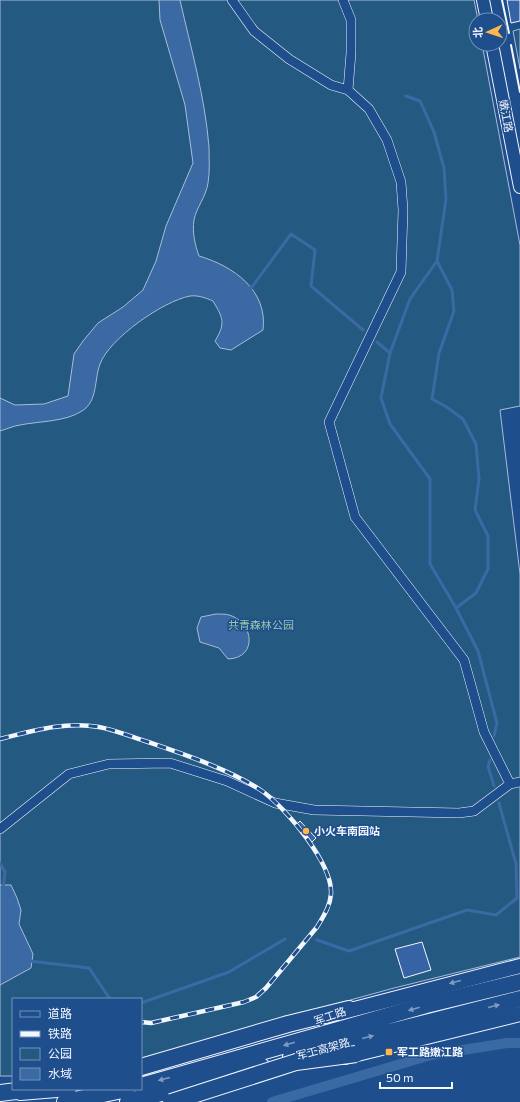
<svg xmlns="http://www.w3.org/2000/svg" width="520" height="1102" viewBox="0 0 520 1102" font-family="Commissioner,'Noto Sans SC',sans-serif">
	<rect width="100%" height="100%" fill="#1f4e8c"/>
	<!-- green -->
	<path fill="#245a82" stroke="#a8bbd7" d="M0 0H474L478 20H476V44H482L520 245V406L500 410 520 574V957L394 988 219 1036 141 1061V999H13V1076H0Z
		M520 29V69L513 31Z"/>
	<!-- water -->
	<path fill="#3b69a3" stroke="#a8bbd7" d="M159 0H180C191 49 205 97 209 147 209 158 210 172 208 183 206 197 196 208 194 220 192 232 195 245 199 256 233 266 268 290 263 330L231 350 220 348 215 341C226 323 223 318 213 301 206 298 198 295 190 296 163 301 109 339 100 364 94 380 98 401 82 411 65 422 40 421 20 425 13 426 7 429 0 431V398L15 405 44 404 68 396 74 354 83 341 98 323 123 307 143 290 156 261 166 226 193 163 185 105 160 20Z
		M216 614C220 614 226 614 229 615 254 622 258 658 228 659L219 648 200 642 197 628 201 617Z
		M0 885H11L17 898 21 910 19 924 33 954 31 968 0 985Z"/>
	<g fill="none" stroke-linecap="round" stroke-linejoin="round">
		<!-- stream -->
		<path stroke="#3b69a3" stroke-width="3" d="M406 96 420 101 434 132 444 168 446 199 437 261 452 290 454 311 439 353 432 399 445 406 463 419 476 444 479 479 475 510 488 536V569L476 593 456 608
			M249 291 291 234 315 250 311 286 363 330
			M377 342 390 353 381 398 390 424 430 479V564L456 608 478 651 497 723 494 736
			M390 353 410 299 437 261
			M490 760 488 766 494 786
			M0 863 5 872 3 888
			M317 940 349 951 467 910 496 915 517 898 516 864 499 803
			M30 961 89 968 110 999
			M141 1003 229 972 285 939"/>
		<!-- canal -->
		<path stroke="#3b69a3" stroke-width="10" d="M272 1102 431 1055 507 1043H520"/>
	</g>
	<!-- building -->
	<path fill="#3563a3" stroke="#f2f6ff" d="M507 0H520V21L511 23Z
		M300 821 316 838 312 842 296 825Z
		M422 942 431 970 404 978 395 949Z"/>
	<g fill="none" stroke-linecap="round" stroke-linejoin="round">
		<!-- street casing -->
		<g stroke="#f2f6ff" stroke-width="10">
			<path id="street" d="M232 0 254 31 289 59 331 85 348 90 369 109 387 140 401 182 403 210 401 272 329 422 355 517 464 660 484 732 510 784
				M343 0 351 20V53L348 90
				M0 829 69 774 109 764 170 763 227 781 275 803 314 810 459 813 474 811 510 784 520 782"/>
		</g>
		<!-- secondary casing -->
		<g stroke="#f2f6ff" stroke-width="14">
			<path id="secondary" d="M483 0 487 20
				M492 44 520 187"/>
		</g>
		<!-- primary casing -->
		<g stroke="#f2f6ff" stroke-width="16">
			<path id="primary" d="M339 1013 520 966
				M345 1057 520 1014
				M20 1093 69 1089"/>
		</g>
		<!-- highway casing -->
		<g stroke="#f2f6ff" stroke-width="18">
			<path id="highway" d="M291 1057 520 999
				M141 1067 288 1024 349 1009
				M141 1086 426 1005 520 982
				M0 1093 32 1089
				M65 1102 127 1089
				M128 1102 261 1066"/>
		</g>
		<!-- street -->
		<use href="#street" stroke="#1f4e8c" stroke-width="9"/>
		<!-- secondary -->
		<use href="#secondary" stroke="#1f4e8c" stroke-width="12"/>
		<!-- primary -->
		<use href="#primary" stroke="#1f4e8c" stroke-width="14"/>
		<!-- highway -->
		<use href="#highway" stroke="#1f4e8c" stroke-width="16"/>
		<!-- rail casing -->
		<g stroke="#f2f6ff" stroke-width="4.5">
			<path id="rail" d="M0 739C32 731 65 721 99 727 115 730 132 737 148 742 183 754 231 770 262 791 286 808 333 864 331 894 330 907 323 917 317 927L266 988 256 997 244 1002 151 1023 141 1022"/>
		</g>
		<!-- rail -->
		<use href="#rail" stroke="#1f4e8c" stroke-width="3" stroke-dasharray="9" stroke-linecap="butt"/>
		<!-- highway-bridge casing -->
		<g stroke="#f2f6ff" stroke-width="18" stroke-linecap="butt">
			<path id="highway-bridge" d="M171 1102 296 1062 356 1054"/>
		</g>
		<!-- highway-bridge -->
		<use href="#highway-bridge" stroke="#1f4e8c" stroke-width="16"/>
		<!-- wall -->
		<path stroke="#f2f6ff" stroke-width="2" d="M502 0 509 33
			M511 45 520 92"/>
	</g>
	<!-- one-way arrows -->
	<defs><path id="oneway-solid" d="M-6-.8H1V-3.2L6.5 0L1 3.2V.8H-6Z"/></defs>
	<g fill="#7e9ac0">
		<use href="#oneway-solid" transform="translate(455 982) rotate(165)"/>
		<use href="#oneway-solid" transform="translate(494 1006) rotate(-14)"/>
		<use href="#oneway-solid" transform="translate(414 1009) rotate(164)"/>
		<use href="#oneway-solid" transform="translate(368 1037) rotate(-14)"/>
		<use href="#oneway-solid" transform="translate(289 1044) rotate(164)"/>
		<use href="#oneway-solid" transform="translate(164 1079) rotate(165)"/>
	</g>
	<!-- markers -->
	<g fill="#ffb74d" stroke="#1f4e8c" stroke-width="1.5">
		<circle cx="306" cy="831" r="4"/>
		<rect x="385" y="1048" width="8" height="8" rx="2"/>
	</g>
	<g text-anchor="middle" stroke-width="3" stroke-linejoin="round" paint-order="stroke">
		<!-- street labels -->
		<g font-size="11" fill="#f2f6ff" stroke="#1f4e8c">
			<text transform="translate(506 116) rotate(79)" y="4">嫩江路</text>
			<text transform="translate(330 1016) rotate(-19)" y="4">军工路</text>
			<text transform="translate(323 1049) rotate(-15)" y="4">军工高架路</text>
		</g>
		<!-- park labels -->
		<g font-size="11" fill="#97c8a6" stroke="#1f4e8c">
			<text x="261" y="629">共青森林公园</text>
		</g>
		<!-- poi labels -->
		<g font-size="11" font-weight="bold" fill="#f2f6ff" stroke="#1f4e8c" text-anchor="start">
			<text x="314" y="835">小火车南园站</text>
			<text x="397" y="1056">军工路嫩江路</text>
		</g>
	</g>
	<!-- legend -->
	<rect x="12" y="998" width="130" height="92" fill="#1f4e8c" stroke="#7391ba"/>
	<rect x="20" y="1011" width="20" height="6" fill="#1f4e8c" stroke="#7391ba"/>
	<text x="48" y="1018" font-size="12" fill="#f2f6ff">道路</text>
	<rect x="20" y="1031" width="20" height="6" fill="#f2f6ff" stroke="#7391ba"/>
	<text x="48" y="1038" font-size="12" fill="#f2f6ff">铁路</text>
	<rect x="20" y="1048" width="20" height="12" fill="#245a82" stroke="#7391ba"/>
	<text x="48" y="1058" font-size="12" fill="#f2f6ff">公园</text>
	<rect x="20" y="1068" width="20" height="12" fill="#3b69a3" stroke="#7391ba"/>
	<text x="48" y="1078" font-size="12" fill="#f2f6ff">水域</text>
	<!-- north arrow -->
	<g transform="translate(488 32) rotate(267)"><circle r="19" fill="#1f4e8c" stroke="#7391ba"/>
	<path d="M0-3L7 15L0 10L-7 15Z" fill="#ffb74d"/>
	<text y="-6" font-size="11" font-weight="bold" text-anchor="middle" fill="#f2f6ff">北</text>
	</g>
	<!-- scale -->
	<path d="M380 1082v6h72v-6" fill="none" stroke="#f2f6ff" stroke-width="2"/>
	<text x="386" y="1082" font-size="12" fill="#f2f6ff" stroke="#1f4e8c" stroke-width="3" paint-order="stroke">50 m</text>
</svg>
